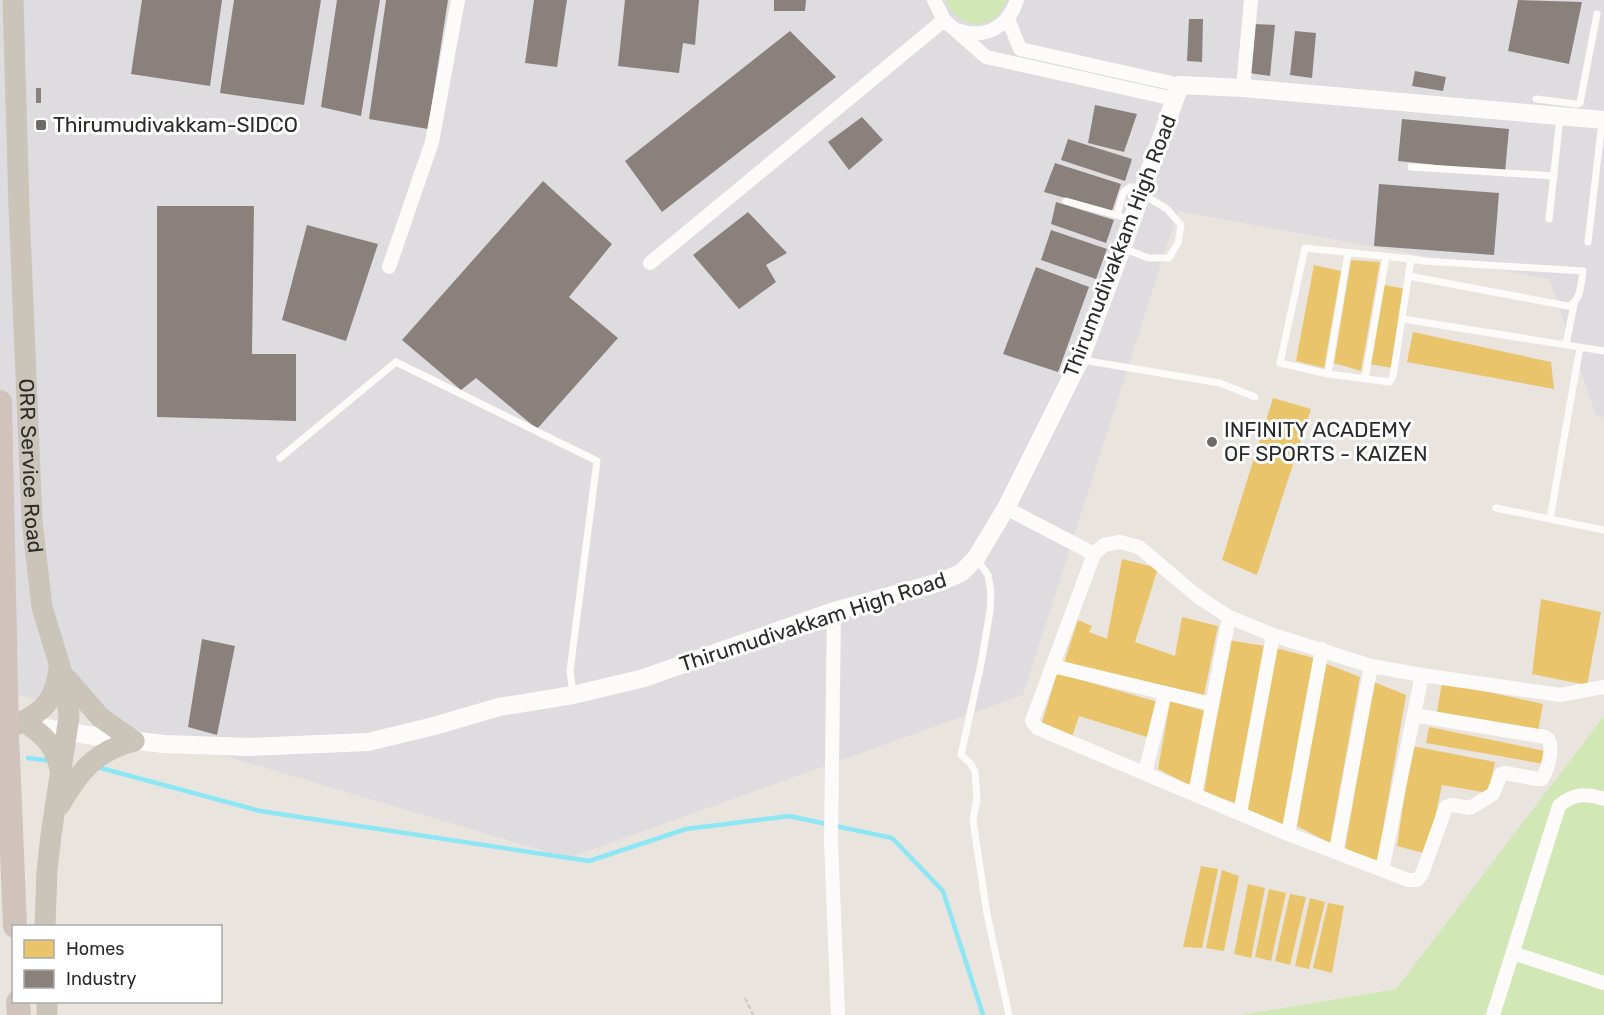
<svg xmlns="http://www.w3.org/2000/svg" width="1604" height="1015" viewBox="0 0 1604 1015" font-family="Rubik,sans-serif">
	<rect width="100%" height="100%" fill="#eae4df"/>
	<!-- industrial -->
	<path fill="#dfdcdf" d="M0 0H1604V417L1596 415 1549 279 1178 211 1023 695 568 858 0 689Z"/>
	<!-- green -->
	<path fill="#d1e7b5" d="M946 0H1006C997 33 957 31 946 0Z
		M1604 716V1015H1241L1396 989Z"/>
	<!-- homes -->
	<path fill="#e9c46a" d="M1351 260 1380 262 1361 371 1334 363Z
		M1314 265 1341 271 1324 368 1296 361Z
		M1384 285 1406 289 1392 368 1370 364Z
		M1413 332 1551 362 1554 389 1407 362Z
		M1273 398 1311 409 1257 575 1222 560Z
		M1122 559 1158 568 1135 642 1175 656 1182 617 1218 626 1204 695 1064 663 1078 620 1092 626 1089 632 1107 639Z
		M1541 599 1601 612 1587 685 1532 674Z
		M1228 640 1265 646 1238 804 1204 792Z
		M1276 648 1314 658 1284 826 1248 810Z
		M1324 663 1360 677 1330 843 1297 826Z
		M1057 673 1158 702 1147 737 1079 716 1072 737 1041 726Z
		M1374 682 1406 695 1377 864 1345 849Z
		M1442 682 1543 704 1538 731 1437 712Z
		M1170 701 1205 711 1191 786 1158 769Z
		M1429 727 1545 751 1544 764 1426 743Z
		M1412 746 1495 762 1488 793 1442 785 1427 854 1397 846Z
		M1201 866 1218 869 1202 948 1183 947Z
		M1222 870 1239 876 1224 951 1206 948Z
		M1248 884 1265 888 1251 958 1234 954Z
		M1269 889 1286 893 1271 961 1255 957Z
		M1290 894 1306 897 1290 965 1275 961Z
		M1310 898 1325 902 1309 969 1295 966Z
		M1328 903 1344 906 1332 973 1313 968Z"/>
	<!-- industry -->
	<path fill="#8a817c" d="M142 0H222L210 86 131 74Z
		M234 0H321L304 105 220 93Z
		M337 0H380L361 116 321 107Z
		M386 0H448L428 129 369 119Z
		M534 0H567L557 67 525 63Z
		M625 0H699L695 45 683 43 679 73 618 66Z
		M774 0H806L805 11H774Z
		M1518 0 1582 2 1569 64 1508 51Z
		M1189 19H1203L1202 62 1187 61Z
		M1253 24 1275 25 1270 76 1249 73Z
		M790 31 836 77 662 212 625 161Z
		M1295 31 1316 33 1312 78 1290 75Z
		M1415 71 1446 77 1443 91 1412 86Z
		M36 88H41V103H36Z
		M1095 105 1137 114 1124 152 1088 143Z
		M862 117 883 140 849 170 828 142Z
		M1402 119 1509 129 1505 172 1398 161Z
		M1068 139 1132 159 1125 181 1061 160Z
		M1055 163 1121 184 1112 211 1044 192Z
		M543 181 612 244 569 297 618 338 537 429 476 378 461 390 402 340Z
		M1379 184 1499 193 1494 255 1374 246Z
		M1056 202 1114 220 1106 243 1051 224Z
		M157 206H254L252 354H296V421L157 417Z
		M748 212 787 253 766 265 776 282 739 309 693 255Z
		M307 225 378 244 346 341 282 320Z
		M1051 230 1107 249 1096 279 1041 260Z
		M1036 267 1089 287 1058 372 1003 354Z
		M202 639 235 646 217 735 188 727Z"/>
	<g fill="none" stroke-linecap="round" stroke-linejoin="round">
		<!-- stream -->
		<path stroke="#8ce6f3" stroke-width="4.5" d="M28 758 52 761
			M97 767 260 811 589 861 686 829 789 816 892 838 943 891 983 1015"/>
		<!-- path -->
		<path stroke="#c6c6c6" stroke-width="2" stroke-dasharray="4.5 3" stroke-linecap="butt" d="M745 998 753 1015"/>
		<!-- lane -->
		<path stroke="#fcfbfa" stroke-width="7" d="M1536 99 1577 104 1580 103 1597 14
			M1411 167 1554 176
			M1066 201 1130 219
			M1117 215 1123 193 1130 187 1141 188
			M1549 219 1560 117
			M1588 242 1602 122
			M1123 248 1148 258H1169L1178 243 1181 225 1167 209 1144 195
			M1409 276 1568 306C1581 302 1581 283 1583 271L1423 261 1411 259 1305 248 1280 363 1328 374 1390 382 1393 376 1411 259
			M1403 319 1604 351
			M1566 344 1574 305
			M1082 360 1220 383 1255 397
			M1328 374 1348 253
			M1365 379 1386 257
			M280 458 396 362 597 461 570 671 573 693
			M1496 508 1604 530
			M1550 519 1580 347
			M976 558 988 575 991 593 990 611 981 664 961 755 970 763 975 771 977 799 973 820 987 914 1009 1015"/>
		<!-- street -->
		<path stroke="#fcfbfa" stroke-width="14" d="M934 0 944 20 986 57 1174 99
			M1008 19 1020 49 1180 85
			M957 30C985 40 1008 27 1017 0
			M1243 88 1251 0
			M650 263 944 20
			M389 267 432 142 458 0
			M1006 508 1094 554
			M834 611 831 840 838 1015
			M1053 666 1211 704
			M1422 675 1382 870 1288 834 1037 728 1032 721 1094 554 1104 545 1120 542 1139 547 1197 596 1229 617 1273 635 1371 666 1422 675 1560 695 1604 687
			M1145 773 1165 693
			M1195 794 1229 617
			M1240 813 1273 635
			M1288 834 1322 649
			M1336 852 1371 666
			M1382 870 1408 880H1417L1422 874 1446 807 1452 805 1470 808 1493 794 1501 774 1505 773 1537 779H1542C1548 769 1553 750 1549 740L1545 737 1414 715
			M1513 953 1604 983
			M1493 1015 1559 806C1573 793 1587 793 1604 799"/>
		<!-- secondary -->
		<path stroke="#fcfbfa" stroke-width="18" d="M27 725 106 738 165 744 250 747 368 742 434 726 499 707 573 695 644 678 834 611 940 582 961 573 976 558 1006 508 1080 360 1122 248 1180 85 1243 88 1604 120"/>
		<!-- primary -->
		<g stroke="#cbc5b9" stroke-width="21">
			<path id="s1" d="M13 0 19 207 32 521 42 607 65 683 69 717 51 835 47 871 45 926"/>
			<path d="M67 679 100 717 134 741"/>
			<path d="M18 724C46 710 55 699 59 668"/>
			<path d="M29 725C47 738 56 748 60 770"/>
			<path d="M60 805C79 771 96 751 134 741"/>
			<path d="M47 1002V1015"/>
		</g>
		<!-- highway -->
		<path stroke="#d0c3bc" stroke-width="24" d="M0 402 7 733 15 926
			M18 1002 19 1015"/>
	</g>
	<!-- markers -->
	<g fill="#6e6c6a" stroke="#fff" stroke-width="2">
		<rect x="35" y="119" width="12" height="12" rx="3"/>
		<circle cx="1212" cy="442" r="6"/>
	</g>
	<g text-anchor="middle" stroke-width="6" stroke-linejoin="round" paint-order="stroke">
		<!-- poi labels -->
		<g font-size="21" fill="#2b2b2b" stroke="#fff" text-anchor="start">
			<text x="53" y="132">Thirumudivakkam-SIDCO</text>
			<text x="1224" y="437">INFINITY ACADEMY<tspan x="1224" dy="24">OF SPORTS - KAIZEN</tspan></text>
		</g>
		<!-- street labels -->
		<g font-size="21" fill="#2b2b2b" stroke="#fff">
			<text transform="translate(1120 246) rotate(-69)" y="7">Thirumudivakkam High Road</text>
			<text dy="7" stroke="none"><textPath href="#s1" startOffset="466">ORR Service Road</textPath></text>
			<text transform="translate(813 622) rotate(-18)" y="7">Thirumudivakkam High Road</text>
		</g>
	</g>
	<!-- legend -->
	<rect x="12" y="925" width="210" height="78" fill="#ffffff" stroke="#aaaaaa" stroke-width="1.5"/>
	<rect x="24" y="940" width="30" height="18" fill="#e9c46a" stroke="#aaaaaa" stroke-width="1.5"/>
	<text x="66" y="955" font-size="18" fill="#2b2b2b">Homes</text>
	<rect x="24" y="970" width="30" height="18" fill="#8a817c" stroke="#aaaaaa" stroke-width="1.5"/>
	<text x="66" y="985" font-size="18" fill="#2b2b2b">Industry</text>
</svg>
